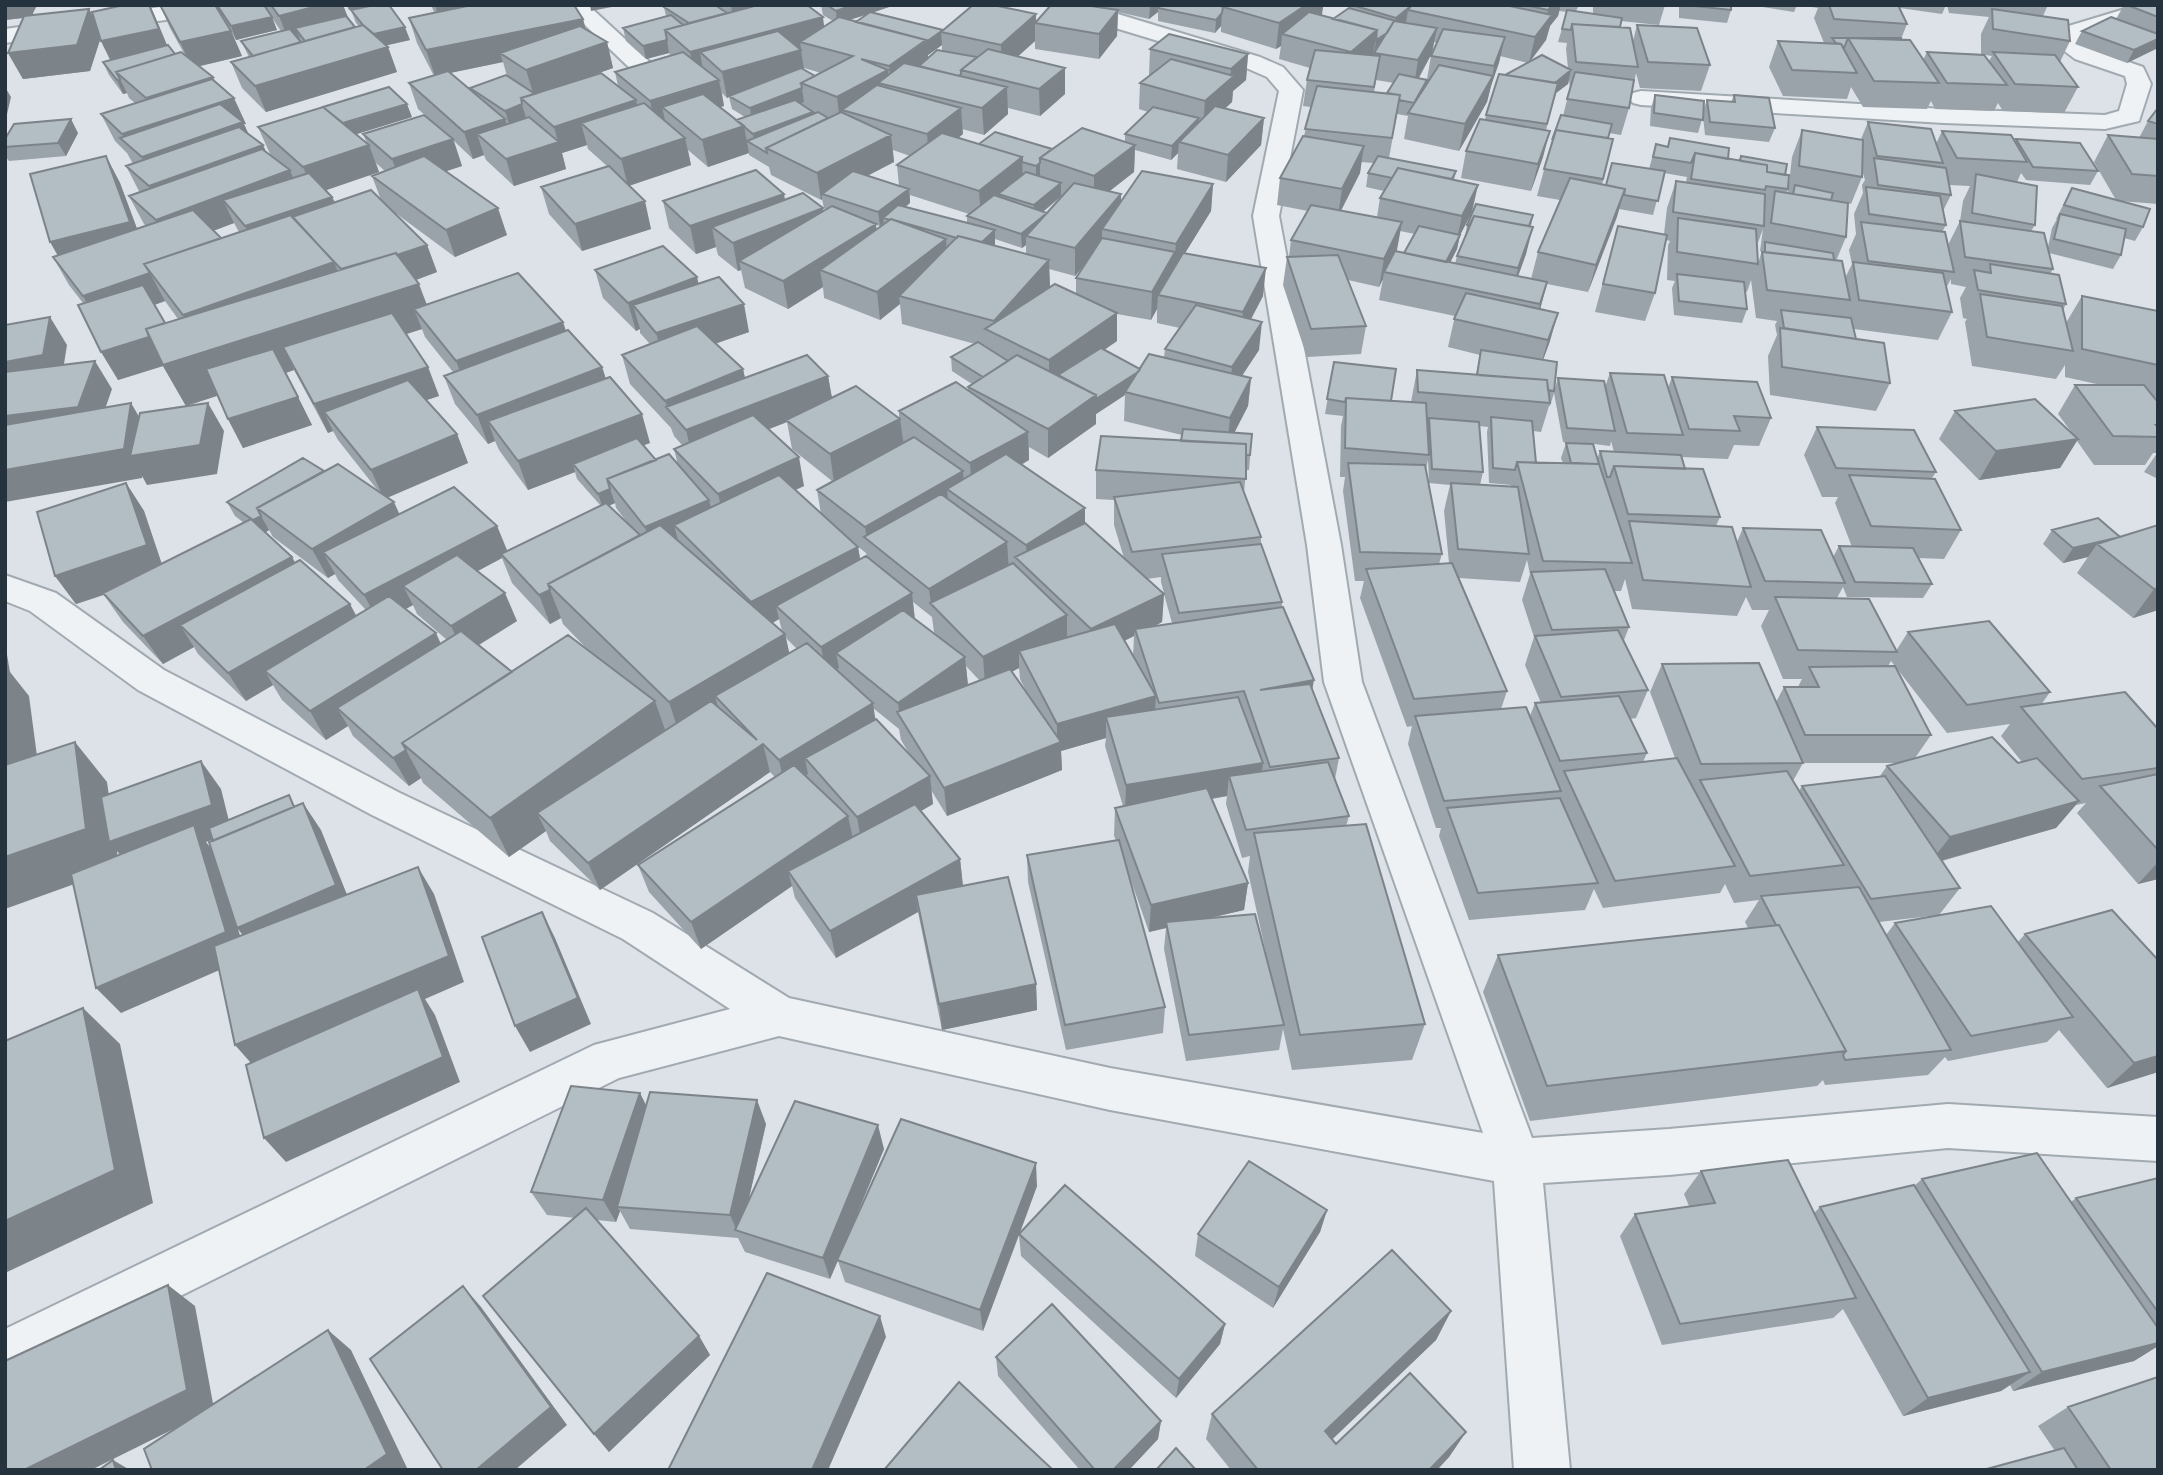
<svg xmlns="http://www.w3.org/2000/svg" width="2163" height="1475" viewBox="0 0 2163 1475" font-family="Ubuntu,sans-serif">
	<rect width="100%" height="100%" fill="#dce2e7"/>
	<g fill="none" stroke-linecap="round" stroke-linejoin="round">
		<!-- street casing -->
		<g stroke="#a1aab1" stroke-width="4">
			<path id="street" d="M174 5H232L229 10 221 12 5 43V29Z
				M564 5H588L652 64 656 69 652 74H636Z
				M1053 5H1088L1260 57 1283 67 1303 90 1279 216 1341 545 1362 682 1532 1138 1669 1129 1948 1104 2158 1117V1161L1948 1148 1669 1175 1543 1183 1570 1470H1514L1494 1181 1110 1110 779 1036 619 1078 5 1383V1329L594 1045 730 1009 623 939 372 815 138 690 30 611 5 601V575L56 593 164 670 400 793 653 913 789 998 1110 1068 1483 1133 1324 682 1307 545 1253 216 1279 91 1267 77 1244 67 1056 10Z
				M2138 5H2158V13L2079 37 2077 41 2091 49 2143 67 2151 84 2139 121 2105 129 1944 123 1641 105 1633 103 1629 98 1633 93 1641 91 1944 109 2105 115 2119 111 2127 84 2125 76 2075 59 2054 43 2062 28Z"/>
		</g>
		<!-- street -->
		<use href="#street" fill="#eef2f5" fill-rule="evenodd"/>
	</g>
	<!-- wall -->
	<path fill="#9aa3a9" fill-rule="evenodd" d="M5 5H37L32 15 89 9 94 18 150 5 167 45 175 54 185 55 170 28 160 5 231 31 242 56 199 66 213 77 215 82 246 124H244L248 134 263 145 266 152 280 163 270 154 258 127 412 117 356 134 367 143 363 134 427 117 418 109 409 83 434 76 417 43 409 18 434 12 431 5H574L583 19 586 29 607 42 613 68 581 79 618 86 615 72 670 55 669 53 646 59 626 41 623 28 666 16 664 7 670 5H807L824 27 833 21 823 15 821 5H895L872 13 943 30 970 8V5H1006V8L1036 21 1104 8V5H1325L1323 7 1322 16 1333 19 1348 8 1349 5H1579L1576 11 1593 14V5H1665L1659 25 1621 21 1620 27 1633 41 1637 25 1710 65 1701 91 1640 88 1636 73 1629 108 1621 135 1609 133 1608 138 1613 139 1602 185H1606L1649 169 1656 144 1668 146 1670 138 1728 159 1739 160 1741 156 1785 175 1788 189 1787 193H1788L1792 157 1802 130 1861 139 1868 122 1936 144 1942 131 2015 142 2016 139 2098 171 2090 185 2026 180 2021 173 2017 182 2035 225 2031 231 2048 247 2052 228 2057 219H2056L2072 188 2116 200 2094 162 2108 135 2139 138 2148 121 2158 108V204L2120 201 2143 227 2135 241 2124 238 2121 255 2113 269 2049 253 2053 269 2050 274 2066 304 2063 310 2066 323 2082 296 2158 311V398L2153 397 2158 402V450L2156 453H2153L2145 465H2094L2077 441 2060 468 1979 480 1939 439 1955 411 2072 433 2058 414 2075 385H2101L2065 377V365L2056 379 1972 366 1965 322 1967 319 1963 318 1960 298 1966 287 1951 284V279L1946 288 1952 312 1938 340 1854 329 1856 339 1890 383 1876 411 1770 395 1768 356 1777 335 1775 325 1777 321 1756 318 1751 280 1747 292 1745 291 1747 309 1742 323 1674 315 1672 288 1675 281 1667 280 1668 245 1670 241 1666 240 1655 293 1645 321 1595 312 1618 226 1664 234 1667 208 1676 181 1686 182 1687 177 1664 173 1653 215 1619 209 1588 292 1547 284 1540 309 1550 341 1543 360 1554 391 1558 378 1605 387 1610 373 1668 388 1672 377 1771 418 1759 446 1734 445 1728 459 1681 457 1685 469 1720 517 1716 526 1737 542 1743 528 1833 557 1839 546 1852 547 1835 503 1838 497H1822L1804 455 1817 427 1936 472 1932 478 1961 530 1944 559 1918 558 1932 584 1923 598 1847 597 1843 587 1837 598 1896 651 1908 632 2050 692 2041 705 2158 729V879L2138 884 2077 813 2086 803 2076 805 2056 828 1942 861 1960 888 1939 915 1879 922 1886 935 1895 923 2018 942 2025 934 2158 960V1072L2107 1088 2059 1030 2047 1042 1948 1061 1945 1057 1928 1075 1825 1085 1823 1080 1817 1086 1530 1121 1483 992 1498 955 1748 928 1745 922 1759 900 1734 903 1725 884 1720 893 1603 908 1594 889 1585 910 1469 920 1439 836 1441 828H1436L1408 744 1412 726 1407 727 1360 598 1364 581H1355L1343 491 1345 477H1340L1341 426 1343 416 1325 414 1334 362 1391 401 1411 402 1417 370 1476 375 1480 355 1448 347 1455 316 1379 300 1383 279 1379 287 1348 280 1366 326 1361 354 1307 357 1283 285 1287 257H1289L1291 240 1308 211 1277 205 1280 178 1304 136 1311 107 1303 106 1307 80 1310 68 1279 59 1281 46 1276 49 1221 32V26L1215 33 1158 21V12L1149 19 1118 12 1117 36 1099 59 1035 49V41L1018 56 1065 94 1040 116 1008 108V114L984 135 962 129 963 134 958 138 979 144 1052 149 1125 142V134L1148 112 1139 109 1140 83 1150 75H1149L1150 49 1248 54 1246 80 1233 91 1232 102 1225 109 1264 118 1261 145 1226 182 1177 169 1178 153 1171 160 1135 150 1134 172 1110 191 1121 201 1213 184 1211 211 1185 253 1263 296 1251 319 1259 350 1242 376 1251 378 1248 406 1234 433 1252 434 1249 470H1246L1244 493 1261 537V544L1282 602V608L1339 758 1335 779 1349 816 1346 826 1425 1024 1412 1060 1292 1070 1283 1029 1279 1050 1186 1061 1164 949 1166 928 1149 932 1128 872 1165 1007 1163 1033 1066 1050 1028 882 1027 855 1116 840 1114 836 1115 808 1123 806 1105 746 1106 738 1061 751 1062 770 947 816 931 790 933 804 921 811 960 859 963 886 1036 984 1037 1010 942 1030 918 912 836 958 795 898 792 886 701 949 649 892 638 865 775 777 770 772 600 890 550 841 546 831 509 857 423 783 421 778 409 786 353 736 348 726 326 740 282 700 273 685 246 701 198 654 194 647 163 664 123 622 104 595 76 604 55 576 126 483 144 511 162 564 244 523 235 516 227 502 324 471 379 492 338 440 333 431 328 433 294 370 286 373 312 425 243 448 228 419 217 396 186 406 163 366 118 380 83 303 69 285 53 257 57 255 106 156 120 183 137 229 146 226 144 224 129 196 140 193 126 166 133 164 127 153 115 141 101 114 136 104 129 98 127 93 123 94 109 75 103 62 110 60 100 39 90 71 23 79 8 53 23 18 5 20ZM1559 11 1567 12 1558 42 1567 43 1566 49 1568 68 1530 61 1546 40 1550 26 1558 16ZM866 15 856 22 849 20ZM1434 42 1437 43 1431 56 1427 79 1419 78 1432 53ZM942 45V51L928 58V55ZM1500 56 1528 63 1505 75 1486 115 1485 120 1466 151 1461 178 1531 191 1543 157 1546 130 1556 93 1568 84 1569 80 1570 88 1563 116 1552 140 1537 196 1560 200 1538 252 1531 279 1518 276 1526 254 1533 215 1467 225 1465 237 1457 256 1455 264 1450 263 1457 249 1460 235 1472 212 1454 180 1456 171 1389 158 1397 114 1408 116 1404 139 1459 151 1487 102 1491 86ZM503 62 507 76 470 88V90L450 73ZM804 68 821 73 815 76 804 70ZM1376 80 1394 83 1387 93 1374 92ZM722 93 727 98 729 97 732 109 745 117 736 120 720 107 724 106ZM454 141 473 159 484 155 486 160 514 186 566 169 562 153 587 145 588 149 607 166 541 187 549 214 582 251 651 229 629 186 691 165 688 150 708 167 749 153V155L769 167 771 175 821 200 822 199 824 208 826 209 824 210 785 199 663 201 669 228 696 254 716 247 718 255 738 271 741 270 745 288 788 309 823 287 824 298 880 320 900 304 902 324 975 344 951 357 952 371 972 384 968 387V390L899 411V418L832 398 828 376 745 378 743 369 715 344 749 332 698 283 697 277 595 270 603 298 636 331 640 329V333L650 344 622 355 630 384 671 428 674 436 682 445 674 449 678 465 656 460 643 445 650 443 606 379 602 367 566 331 563 322 427 305 416 280 437 272 427 245 390 209 455 257 507 235 445 171 462 166ZM893 150 910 156 897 165 899 186 867 176 894 162ZM1361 162 1374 163 1368 173 1366 187 1384 191 1380 198 1377 217 1341 211 1360 173ZM376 163 385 171 372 176 381 200 335 202 332 197 326 190 379 172ZM1862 170 1865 180 1862 185 1863 193 1854 214 1856 234 1849 250 1852 264 1845 278 1836 261 1846 237 1848 203 1851 204 1862 177ZM1949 185 1970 186 1963 201 1960 221 1948 245 1942 232 1946 225 1943 211 1951 195ZM910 195 969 214 967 216V223L905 207 910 203ZM1061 197 1047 213 1043 212ZM234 223 239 232 221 238 213 231ZM884 223V224L876 230V225L880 226ZM1763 229 1760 251H1762L1758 263 1757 245ZM1400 231 1415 234 1404 253 1396 252ZM995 239 1022 248 1026 245V254L994 246 995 244ZM1086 263 1076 278V294L1050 287 1049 269 1075 276ZM165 301 178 319 165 323 154 305ZM1157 309V323L1180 328 1165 349 1164 358 1140 369 1104 350 1117 341V314L1151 320ZM422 329 425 337 453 372 444 376 455 404 488 444 495 441 499 450 528 490 575 472 577 479 601 506 507 551 497 526 399 514 387 498 468 463 457 434 426 400 439 396 428 367 406 334ZM1554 393 1563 442 1575 443H1566L1561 458 1563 463H1536L1533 431 1541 432 1549 406H1550ZM1125 395 1124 421 1182 435 1181 441 1096 470V499L1114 500V525L1124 558 1085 523V508L1021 465 1029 460V447L1048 458 1096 424V414ZM787 422 792 449 832 481 817 490 821 514 795 490 804 486 769 429ZM1479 426 1488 427 1487 432 1489 483 1511 485 1510 487 1480 485 1483 472ZM1611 441 1614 452 1600 451 1597 459 1594 444 1610 446ZM1428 460 1429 483 1450 485 1444 511 1449 563 1439 564 1442 554 1426 469ZM615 503 616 508 630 526 609 506ZM269 530 273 537 328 578 335 574 338 580 366 610 356 616 295 563 292 557 265 533ZM855 544 866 553 867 556 860 559 858 547ZM502 558 512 583 550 624 561 618 563 624 590 652 512 672 479 645 517 621 478 571ZM1527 560 1530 574 1522 600 1534 637 1525 665 1541 703H1535L1530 716 1501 709 1507 691 1459 578 1520 582ZM1161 577V582L1164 593 1147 579ZM1625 579 1632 609 1737 616 1746 597 1752 610H1769L1761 626 1783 679H1802L1798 687H1784L1776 702 1662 664 1650 692 1675 758 1643 762 1647 753 1630 719 1636 718 1648 690 1624 640 1629 627 1614 591H1621ZM1164 594 1172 623 1155 626 1162 622ZM913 602 932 617 934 632 938 637 915 619ZM413 605 417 614 447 640 441 644 406 609ZM779 619 782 631 773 623ZM1134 636 1133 657 1124 641ZM786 638 797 649 789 653ZM1891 661 1947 733 2010 724 2001 736 2022 762 2018 763 1915 758 1931 735 1888 666ZM966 666 980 681 968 685ZM1019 668 1020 679 1028 695 1012 672ZM873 708 899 729 901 740 910 755 875 720ZM1803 763H1897L1887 766 1880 776 1802 786 1799 791 1793 781ZM1227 796 1226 804 1242 858 1250 856 1248 872 1271 976 1209 918 1244 910 1248 883 1212 799Z
		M217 5 265 8 264 5H343L348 19 355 27 359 26 356 23 351 10 410 40 387 45 388 47 397 72 266 112 242 88 231 62 249 57 241 41 281 31 272 18 277 30 236 40 221 15Z
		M1679 5H1731V10L1727 23 1679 18Z
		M1750 5H1797L1794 12Z
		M1946 5 1942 14 1900 8 1907 24 1901 39 1923 60 1927 52 1981 54V34L1989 17 1949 13 1947 5H2048L2043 16 2070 41 2060 62 2078 87 2064 113 2003 111 1998 103 1994 111 1935 109 1931 101 1927 109 1863 107 1851 87 1847 99 1783 96 1769 67 1778 41 1824 43 1814 18 1818 8 1801 5ZM1985 55 1992 56 1989 61Z
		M2124 5H2158V48H2157L2127 63 2075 44 2082 31 2116 19Z
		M1655 95 1703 111 1707 100 1731 102 1734 95 1775 128 1769 142 1705 135 1703 116 1698 133 1650 126 1651 108Z
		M78 133 66 156 9 161 5 156V139Z
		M2158 452V479L2144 472Z
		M2158 525V610L2133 618 2077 573 2088 557 2063 563 2043 544 2052 530 2120 537Z
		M646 1106 766 1124 748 1203 884 1149 841 1253 1037 1186 1020 1233 1225 1324 1220 1344 1176 1398 1021 1256 1019 1235 983 1331 845 1282 838 1261 830 1279 745 1252 738 1238 630 1229 620 1211 616 1222 597 1220 699 1336 710 1355 609 1452 594 1434 576 1218 547 1215 531 1192Z
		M1701 1171 1814 1213 1820 1207 1914 1186 1922 1179 2071 1202 2076 1198 2158 1178V1346L2134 1361 2013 1391 2010 1385 2001 1391 1903 1416 1843 1309 1833 1318 1662 1345 1620 1236 1635 1214 1689 1206 1684 1194Z
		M1327 1210 1320 1232 1273 1308 1195 1256 1198 1234Z
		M1451 1311 1436 1340 1332 1439 1336 1444 1466 1432 1449 1457 1437 1470H1231L1206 1439 1212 1414Z
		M996 1357 1161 1421 1158 1439 1129 1470H1080L998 1376Z
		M2068 1407 2158 1470H1983L2055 1451 2038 1426Z"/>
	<!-- shaded-wall -->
	<path fill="#7d8489" d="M5 5H37L31 17 5 20Z
		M150 5 159 26 171 55 114 67 101 41Z
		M321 5H343L351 25 295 28 300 38 289 41 279 16Z
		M347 5H372L349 10Z
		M435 5H564L443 30Z
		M590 5H622L591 11Z
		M731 5H790L733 18Z
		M853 5H895L837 24 836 11Z
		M1150 5H1166L1158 8V12L1149 19Z
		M1306 5H1325L1323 7 1321 17 1282 34 1281 46 1276 49 1279 23Z
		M1413 5 1408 10 1406 22 1400 26 1374 53 1376 40 1394 27 1396 18Z
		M1552 5H1561L1558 16 1550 26 1546 40 1529 63 1535 37 1545 25 1548 10Z
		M89 9 102 34 90 71 23 79 8 53Z
		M1118 10 1117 36 1099 59V34Z
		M1222 13 1221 26 1215 33 1216 20Z
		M1036 14V24L1035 23V41L1002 71 1001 45Z
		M272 17 277 30 236 40 231 26Z
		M823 17 826 42H800L801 49 722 71 700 52 704 76 696 78 690 52Z
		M583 19 589 44 500 53 503 62 435 76 426 50Z
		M405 27 410 40 375 48 370 35Z
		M1437 28 1432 53 1414 86 1418 60Z
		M943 30 941 32 942 45 928 55V66L891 86 889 66Z
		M1377 30 1373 55 1347 78 1351 52Z
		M231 31 242 56 192 68 180 42Z
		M1505 37 1499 63 1491 86 1487 102 1459 151 1465 124 1492 78 1494 66Z
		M2158 39V46L2156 49 2127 63 2134 50Z
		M667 40 669 53 646 59 643 46Z
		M607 42 613 68 534 96 526 70Z
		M388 47 397 72 266 112 255 86Z
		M801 50 805 76 729 96V97L727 98 722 72Z
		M1248 54 1246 80 1233 91 1232 102 1203 127 1205 101 1230 80 1231 69Z
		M1065 68V94L1040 116 1039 89Z
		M888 70 890 85 878 83 880 102 842 110 843 122 840 123 837 97Z
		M1571 70 1568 84 1556 93 1541 151 1556 93 1542 92Z
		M213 77 224 101 234 98 246 124H244L255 148 155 183 142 157 128 145 122 134 158 122 146 98Z
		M120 79 127 93 123 94 117 80Z
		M719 80 724 106 678 120 662 107 666 124 656 127 650 101Z
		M5 87 11 97 5 123Z
		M1007 87 1008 114 984 135 982 108Z
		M802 88 804 102 752 121 750 108Z
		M636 100 642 127 581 123 587 145 562 153 566 169 514 186 506 159 558 142 554 127Z
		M407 104 412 117 344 138 339 125Z
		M522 104 526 118 509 124 505 111Z
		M961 108 963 134 929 161 927 134Z
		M813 112 815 126 755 147 753 134Z
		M1199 118V132L1179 142 1178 153 1171 160 1172 146Z
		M1264 118 1261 145 1226 182 1228 155Z
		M71 119 78 133 66 156 58 143Z
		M505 119 513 146 477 134 484 155 473 159 464 132Z
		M744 126 749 153 708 167 702 140Z
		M1550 131 1543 157 1531 191 1538 164Z
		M891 135 894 162 828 196 822 194V199L821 200 817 173Z
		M685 138 691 165 628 186 621 159Z
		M453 139 462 166 402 186 392 159Z
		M263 145 275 172 163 213 149 186Z
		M369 145 379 172 315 194 303 167Z
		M1135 145 1134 172 1094 203V176Z
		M1364 146 1360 173 1338 216 1342 189Z
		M106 156 120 183 145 250 66 270 50 242Z
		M1022 157 1023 184 998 194V204L981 218 979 191Z
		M1040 163V177L1036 180V166Z
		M290 170 301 198 223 200 234 223 170 247 156 220Z
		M1061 183V196L1034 219V205Z
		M1213 184 1211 211 1174 271 1158 295 1157 309 1151 320 1152 292 1175 252 1176 244Z
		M1478 185 1472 212 1457 241 1460 235 1457 249 1439 284 1442 270 1456 243 1462 216Z
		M909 189 910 203 888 220 883 218 884 223 880 226 878 212Z
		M1625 189 1617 217 1588 292 1596 265Z
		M784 194 789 221 712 227 716 247 696 254 690 226Z
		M1121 194V221L1102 229V244L1075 276V248Z
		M332 197 344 224 258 253 245 226Z
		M645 201 651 229 582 251 575 224Z
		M498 208 507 235 455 257 446 230Z
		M823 208 827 235 739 261 741 270 738 271 733 243Z
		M1047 213 1026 236V245L1022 248 1021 234Z
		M1402 222 1397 250 1386 273 1384 272 1383 279 1379 287 1384 259Z
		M876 224 879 252 820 270 823 287 788 309 783 281Z
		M1533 227 1526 254 1511 296 1518 268Z
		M995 230V244L981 258 980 244Z
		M946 239 948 267 899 296 900 304 880 320 877 292Z
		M427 245 437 272 357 302 345 274Z
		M1049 260 1050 288 995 334 994 321Z
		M334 262 351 302 419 284 434 324 414 309 422 329 295 370 283 347 294 370 186 406 163 366 118 380 101 352 169 331 204 353 183 315Z
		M1266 268 1263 296 1240 340 1243 312Z
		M150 273 165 301 100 325 83 296Z
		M697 277 703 305H633L640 329 636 331 628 303Z
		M1547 282 1540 310 1532 332 1540 304Z
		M744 304 749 332 664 361 656 333Z
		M1117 313V341L1049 388V360Z
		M1558 313 1550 341 1540 368 1548 340Z
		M50 317 67 345 61 383 5 393V362Z
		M563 322 572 351 467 389 456 361Z
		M1262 322 1259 350 1229 395 1232 367Z
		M95 361 112 389 96 435 5 447V416Z
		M428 367 439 396 338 429 324 412 333 431 328 433 314 404Z
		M602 367 611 395 488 421 495 441 488 444 477 415Z
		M743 369 749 398 668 409 665 401Z
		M1142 370 1125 392V395L1096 414V424L1048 458V429L1096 395Z
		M828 376 833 404 786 420 787 422 693 459 686 430Z
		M1251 378 1248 406 1227 447 1230 418Z
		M298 397 312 425 243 448 228 419Z
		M131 403 148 432 208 403 224 431 217 474 147 485 142 476V478L5 502V470Z
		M642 414 650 443 578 470 573 464 575 472 528 490 518 461Z
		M900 419 904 447 834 483 830 454Z
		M1028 432 1029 460 972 492 970 463Z
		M457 434 468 463 384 499 371 470Z
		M2078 439 2060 468 1979 480 1996 451Z
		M799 457 804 486 725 522 718 494Z
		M963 471 965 500 947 489 949 509 867 540 865 527Z
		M126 483 144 511 165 574 76 604 55 576Z
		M610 489 615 503 603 508 598 494Z
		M709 500 716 529 674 525 679 544 653 555 645 527Z
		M394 502 407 531 323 552 335 574 328 578 312 549Z
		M1085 508V536L1027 569 1026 545Z
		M261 516 269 530 261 535 253 520Z
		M497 526 509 555 501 554 502 558 421 601 403 586 413 605 379 623 364 595Z
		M2120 537 2097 544 2088 557 2063 563 2073 548Z
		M1007 542 1009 571 931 604 929 589Z
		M858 547 863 576 776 606 779 619 757 631 751 602Z
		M292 557 308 586 180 625 194 647 163 664 143 636Z
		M2158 588V610L2133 618 2154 589Z
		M550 590 561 618 550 624 539 595Z
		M505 593 517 621 464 654 451 626Z
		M912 593 915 622 836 653 839 668 827 675 821 647Z
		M1164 594 1162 622 1137 635 1135 629 1134 636 1091 657V629Z
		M350 604 365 632 265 671 273 685 246 701 228 673Z
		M1067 615V643L1019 651V668L985 685 983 657Z
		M436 633 449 662 337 708 348 726 326 740 310 711Z
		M785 634 794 674 715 696 721 718 682 742 669 702Z
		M5 643 10 672 29 696 41 786 5 799Z
		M965 657 968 686 900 717 898 703Z
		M1314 680 1309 708 1260 690Z
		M1156 696 1154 724 1106 717V738L1061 751 1062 770 947 816 944 788 1057 744V724Z
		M655 701 669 741 537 813 546 831 509 857 490 818Z
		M873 703 877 731 805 758 808 774 785 788 779 760Z
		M75 742 107 782 115 840 201 761 221 789 232 833 206 842 214 852 303 803 321 830 354 912 258 955 238 929 247 958 121 1013 96 988 132 870 117 851 119 868 5 909V857Z
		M763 744 770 772 600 890 588 863Z
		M406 750 421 778 409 786 393 758Z
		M1263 763 1259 791 1229 776 1227 796 1125 813 1126 785Z
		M930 776 933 804 862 845 857 817Z
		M2079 801 2056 828 1929 864 1950 837Z
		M848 816 854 844 788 871 792 886 701 949 691 922Z
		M960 859 963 887 916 895 918 912 836 958 830 931Z
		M2158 862V879L2138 884Z
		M418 867 434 894 464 982 425 999 435 1015 460 1082 286 1162 264 1138 257 1070 235 1045Z
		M1248 883 1244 910 1167 928 1166 922V928L1149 932 1151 905Z
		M542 912 555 938 591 1024 530 1052 515 1026Z
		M1036 984 1037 1010 942 1030 939 1004Z
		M83 1008 120 1044 153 1203 5 1273V1221Z
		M2158 1056V1072L2107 1088 2134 1063Z
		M640 1093 652 1117 617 1207 620 1211 616 1222 603 1200Z
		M757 1100 766 1124 741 1232 737 1231 730 1215Z
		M878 1125 884 1149 830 1279 823 1258Z
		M1036 1163 1037 1186 983 1331 980 1310Z
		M1327 1210 1320 1232 1273 1308 1279 1287Z
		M168 1285 195 1306 214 1409 91 1470H24Z
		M463 1286 481 1307 567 1425 515 1470H476Z
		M1451 1311 1436 1340 1315 1456 1325 1431Z
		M880 1316 886 1337 828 1470H812Z
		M1225 1324 1220 1344 1176 1398 1179 1379Z
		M328 1330 351 1350 408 1470H364Z
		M699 1336 710 1355 609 1452 594 1434Z
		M2158 1343V1346L2134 1361 2013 1391 2042 1372Z
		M2030 1372 2001 1391 1903 1416 1928 1398Z
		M1161 1421 1158 1439 1129 1470H1113Z
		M1466 1432 1449 1457 1437 1470H1429Z
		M113 1460 130 1470H116Z"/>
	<!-- building -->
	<path fill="#b3bdc4" stroke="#7d8489" stroke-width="2" d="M124 5H149L159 29 101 41 92 12Z
		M160 5H215L231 31 180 42Z
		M217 5H264L272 17 231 26Z
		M271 5H321L279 16Z
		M374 5H389L405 27 374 34 363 25 351 10Z
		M472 5H574L583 19 426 50 409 18Z
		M670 5H715L727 13 689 23 664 7Z
		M758 5H807L823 17 690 52 665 30Z
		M827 5H853L836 11Z
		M973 5H993L1036 14 1001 45 941 32Z
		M1051 5H1084L1118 10 1099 34 1035 23Z
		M1161 5H1226L1223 7 1222 13 1216 20 1158 8Z
		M1226 5H1306L1279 23 1223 7Z
		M1352 5H1412L1396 18Z
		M1412 5H1505L1552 15 1535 37 1408 10Z
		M1524 5H1552L1548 10Z
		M1685 5H1731V10Z
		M1829 5H1898L1907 24 1834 19Z
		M2127 5H2158V17Z
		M1349 8 1396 21H1394L1387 33 1376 40 1377 30 1333 19Z
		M89 9 77 45 8 53 24 16Z
		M1992 9 2068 20 2070 41 1993 29Z
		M1567 10 1622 18 1620 27 1572 24 1571 30 1562 29Z
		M870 12 943 30 926 42V40L856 22Z
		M1309 12 1377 30 1351 52 1282 34Z
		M671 15 683 25 665 30 667 40 643 46 623 28Z
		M346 16 355 27 305 41 295 28Z
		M839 17 926 40 889 66 861 59 888 70 837 97 801 83 853 56 800 42Z
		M2111 17 2158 34V39L2134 50 2082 31Z
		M1394 21 1437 28 1418 60 1374 53Z
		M1572 24 1630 28 1638 67 1576 62Z
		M363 25 388 47 255 86 231 62Z
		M1637 25 1697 28 1710 65 1648 62Z
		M580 26 607 42 526 70 500 53Z
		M290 29 301 42 253 56 241 41Z
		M1443 29 1505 37 1494 66 1431 56Z
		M778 31 801 50 722 72 700 52Z
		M1169 34 1248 54 1231 69 1150 49Z
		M1832 38H1901L1902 40 1848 38 1844 48 1841 44 1836 43Z
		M1848 38 1910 40 1939 83 1874 81Z
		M1778 41 1841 44 1857 73 1792 70Z
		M168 45 175 54 116 72 120 79 117 80 103 62Z
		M988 49 1065 68 1039 89 961 70Z
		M937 50 977 57 961 70V74L959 76 919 66Z
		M1315 50 1380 56 1374 87 1307 80Z
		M181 52 213 77 146 98 116 72Z
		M683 52 719 80 650 101 615 72Z
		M1927 52 1984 55 2007 85 1947 83Z
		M1993 52 2055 55 2078 87 2015 84Z
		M1542 55 1571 70 1555 83 1505 75Z
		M1171 59 1234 76 1205 101 1140 83Z
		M904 63 1007 87 982 108 878 83Z
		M1439 65 1493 76 1465 124 1408 113Z
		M801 68 815 76 801 83 802 88 750 108 729 96Z
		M448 71 505 119 464 132 409 83Z
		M1575 72 1634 80 1629 108 1567 99Z
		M601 73 636 100 554 127 521 98Z
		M1399 74 1427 80 1414 103 1399 100 1400 95 1387 93Z
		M1499 74 1558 83 1547 124 1486 115Z
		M506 75 535 94 521 98 522 104 505 111 470 88Z
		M212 79 234 98 122 134 101 114Z
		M877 85 961 108 927 134 842 110Z
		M1317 86 1400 95 1392 138 1305 129Z
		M389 87 407 104 343 123 323 107Z
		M703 94 744 126 702 140 662 107Z
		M1655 95 1704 101 1703 120 1654 113Z
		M1734 95 1769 98 1775 128 1710 122 1707 100 1735 102Z
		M795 100 813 112 753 134 736 120Z
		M644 103 685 138 621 159 581 123Z
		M220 104 243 122 142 157 120 138Z
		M1215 106 1264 118 1228 155 1179 142Z
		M323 107 369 145 303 167 258 127Z
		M1153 107 1199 118 1172 146 1125 134Z
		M2158 108V124L2148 121Z
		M818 112 828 118 766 148 767 153 747 141Z
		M841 112 891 135 817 173 766 148Z
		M424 115 453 139 392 159 363 134Z
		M1561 115 1612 124 1608 138 1556 130 1552 140Z
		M529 117 559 142 506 159 477 134Z
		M71 119 58 143 5 147V139L14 124Z
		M1480 119 1550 131 1538 164 1466 151Z
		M1868 122 1931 129 1943 163 1877 156Z
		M239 127 263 145 149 186 126 166Z
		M1082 128 1135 145 1094 176 1040 158Z
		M1556 130 1613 139 1603 179 1544 169Z
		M1802 130 1863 140 1862 177 1799 166Z
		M1942 131 2011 135 2027 162 1957 158Z
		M995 132 1052 149 1040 158V163L1036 166 1022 162V157L979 144Z
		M942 133 1022 157 979 191 897 165Z
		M2108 135 2158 139V176L2132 174Z
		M1303 136 1364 146 1342 189 1280 178Z
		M1670 138 1729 148 1728 159 1695 153 1691 163 1653 157 1656 144 1668 147Z
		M2016 139 2080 143 2098 171 2033 167Z
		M262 149 290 170 156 220 129 196Z
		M1695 153 1767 165V172L1789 175 1788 189 1766 186 1765 190 1691 179Z
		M106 156 130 222 50 242 30 174Z
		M424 156 498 208 446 230 372 176Z
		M1378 156 1456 171 1452 179 1398 168 1392 178 1368 173Z
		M1741 156 1787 164 1785 175 1767 172V165L1740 161Z
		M1874 158 1946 168 1951 195 1878 185Z
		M1612 163 1665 171 1658 201 1624 195 1625 189 1606 185Z
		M609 166 645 201 575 224 541 187Z
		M1398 168 1478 185 1462 216 1380 198Z
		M756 170 784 194 690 226 663 201Z
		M853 171 909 189 878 212 822 194Z
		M1142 171 1213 184 1176 244 1102 229Z
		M1026 172 1061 183 1034 205 998 194Z
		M309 173 332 197 245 226 223 200Z
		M1976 174 2037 186 2035 225 1972 213Z
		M1570 178 1625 189 1596 265 1538 252Z
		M1676 181 1765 194 1764 226 1673 212Z
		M1074 183 1121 194 1075 248 1026 236Z
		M1795 185 1833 193 1831 200 1793 194Z
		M1866 187 1940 196 1946 225 1869 214Z
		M2072 188 2150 209 2143 227 2064 205Z
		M371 190 427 245 397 255 396 253 341 269 292 217Z
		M1775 191 1848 203 1846 237 1771 223Z
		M803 193 823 208 733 243 712 227Z
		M994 195 1047 213 1021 234 967 216Z
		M1476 204 1533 215 1529 226 1474 216 1469 226 1467 225Z
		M898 205 995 230 982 242 958 236 957 238 891 219 890 220 883 218Z
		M1311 205 1402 222 1384 259 1291 240Z
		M832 206 876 224 783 281 739 261Z
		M193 210 221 238 144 264 150 273 83 296 53 257Z
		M2060 214 2126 229 2121 255 2054 239Z
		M291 215 334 262 183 315 144 264Z
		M1474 216 1533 227 1518 268 1457 256Z
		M1678 218 1756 229 1758 264 1677 252Z
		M891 219 946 239 877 292 820 270Z
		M1960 221 2044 233 2053 269 1965 257Z
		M1861 222 1945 232 1954 272 1868 261Z
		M1419 226 1460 235 1446 262 1404 253Z
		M1618 226 1667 235 1655 293 1603 284Z
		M958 236 1049 260 994 321 899 296Z
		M1102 238 1175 252 1152 292 1076 278Z
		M1765 242 1833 253 1834 260 1765 252Z
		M663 246 697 277 628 303 595 270Z
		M1395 251 1547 282 1540 304 1384 272Z
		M1762 252 1842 261 1850 300 1767 290Z
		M396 253 419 284 163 365 146 329Z
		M1183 253 1266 268 1243 312 1158 295Z
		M1338 255 1366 326 1311 329 1287 257Z
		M1853 262 1943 273 1952 312 1859 300Z
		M1990 264 2059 275 2066 304 1978 290 1974 270 1991 273Z
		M518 273 563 322 456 361 414 309Z
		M1677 274 1744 282 1747 309 1679 301Z
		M719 277 744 304 656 333 633 305Z
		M1055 284 1117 313 1049 360 985 329Z
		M143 285 165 323 146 329 149 337 101 352 78 305Z
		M1466 293 1558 313 1548 340 1454 319Z
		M1980 294 2062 306 2073 351 1987 337Z
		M2082 296 2158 311V365L2082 349Z
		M1196 305 1262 322 1232 367 1165 349Z
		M1781 310 1851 318 1856 339 1784 328Z
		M392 313 428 367 314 404 283 347Z
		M50 317 43 355 5 362V325Z
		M697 326 743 369 665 401 622 355Z
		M1780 328 1884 343 1890 383 1782 367Z
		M568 330 602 367 477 415 444 376Z
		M978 342 1008 361 983 377 951 357Z
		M1101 348 1140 369 1138 372 1096 399V395L1058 375Z
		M273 349 298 397 228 419 206 369Z
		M1481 350 1557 362 1554 391 1548 390 1547 380 1477 375Z
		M1149 354 1251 378 1230 418 1125 392Z
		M807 355 828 376 686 430 666 407Z
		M1017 355 1096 395 1048 429 968 387Z
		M95 361 78 407 5 416V372Z
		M1334 362 1396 369 1391 401 1346 398 1345 402 1327 399Z
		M1417 370 1547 380 1550 403 1418 392Z
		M1610 373 1664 375 1683 435 1627 433Z
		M610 377 642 414 518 461 488 421Z
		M1672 377 1757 382 1771 418 1734 416 1740 431 1689 429Z
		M1558 378 1604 381 1615 431 1567 428Z
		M408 380 457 434 371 470 324 412Z
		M956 382 1028 432 970 463 899 411Z
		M2075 385H2144L2158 402V425H2156L2158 427V437L2113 436Z
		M856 386 900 419 830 454 786 420Z
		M1346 398 1426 403 1429 455 1345 448Z
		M2035 399 2078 439 1996 451 1955 411Z
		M131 403 124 449 5 470V425Z
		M208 403 200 445 130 456 140 413Z
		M753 415 799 457 718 494 674 449Z
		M1491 417 1532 421 1536 463 1517 462 1515 470 1493 468Z
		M1429 418 1479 422 1483 472 1432 469Z
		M1817 427 1914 430 1936 472 1836 468Z
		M1183 429 1252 434 1250 455H1246V444L1181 441Z
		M1101 436 1246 444V479L1096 470Z
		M914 437 963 471 865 527 817 490Z
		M637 438 656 460 607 479 610 489 598 494 573 464Z
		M1566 443 1593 444 1599 464 1571 463Z
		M1600 451 1681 455 1685 469 1614 466 1610 477H1607Z
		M669 454 709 500 645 527 607 479Z
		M1006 454 1085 508 1026 545 947 489Z
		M303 458 324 471 257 508 261 516 253 520 227 502Z
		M1517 462 1599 464 1632 563 1543 561Z
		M1348 463 1425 465 1442 554 1360 552Z
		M338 464 394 502 312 549 257 508Z
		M1614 466 1703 469 1720 517 1628 514Z
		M779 475 858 547 751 602 674 525Z
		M1849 475 1935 479 1961 530 1871 526Z
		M1240 482 1261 537 1132 552 1114 497Z
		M126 483 147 545 55 576 37 512Z
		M1451 483 1518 487 1529 554 1458 549Z
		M454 487 497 526 364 595 323 552Z
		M941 494 1007 542 929 589 864 537Z
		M606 503 640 535 548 584 550 590 539 595 501 554Z
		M2098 518 2120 537 2073 548 2052 530Z
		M251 519 292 557 143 636 103 593Z
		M1629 521 1732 527 1751 587 1643 580Z
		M1085 523 1164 594 1091 629 1015 557Z
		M660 525 785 634 669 702 548 584Z
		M2158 525V588L2154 589 2097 544Z
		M1743 528 1821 530 1845 583 1765 581Z
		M1261 544 1282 602 1179 613 1162 554Z
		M1839 546 1913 548 1932 584 1855 582Z
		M457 555 505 593 451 626 403 586Z
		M866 556 912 593 821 647 776 606Z
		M300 560 350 604 228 673 180 625Z
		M1013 563 1067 615 983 657 930 603Z
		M1452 563 1507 691 1414 699 1366 569Z
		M1605 569 1629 627 1552 630 1531 572Z
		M389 596 436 633 310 711 265 671Z
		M1775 597 1869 599 1897 652 1798 650Z
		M1283 607 1314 680 1260 690 1310 684 1339 758 1270 767 1244 691 1159 703 1135 629Z
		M903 610 965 657 898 703 836 653Z
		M1989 621 2050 692 1967 705 1908 632Z
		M1115 624 1156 696 1057 724 1019 651Z
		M1618 630 1648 690 1561 697 1535 636Z
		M461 631 512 672 402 743 406 750 393 758 337 708Z
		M568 635 655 701 490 818 402 743Z
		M807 643 873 703 779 760 763 744 588 863 537 813 711 701 757 740 715 696Z
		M1759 663 1803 763 1701 764 1662 664Z
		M1895 666 1931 735H1805L1784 687H1819L1809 667Z
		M1010 669 1061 742 944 788 897 712Z
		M2125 692 2158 729V768L2082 779 2021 707Z
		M1619 696 1647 753 1560 761 1535 703Z
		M1238 697 1263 763 1126 785 1106 717Z
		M1526 707 1561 791 1444 801 1415 716Z
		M876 719 930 776 857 817 805 758Z
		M1992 737 2018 763 2037 758 2079 801 1950 837 1887 766Z
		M75 742 86 829 5 857V765Z
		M1677 758 1735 866 1615 881 1564 771Z
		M201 761 212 805 109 842 101 797Z
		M1328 762 1349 816 1246 830 1229 776Z
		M794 765 848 816 691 922 638 865Z
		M1787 771 1844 865 1750 876 1700 780Z
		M2158 774V850L2100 786Z
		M1885 776 1960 888 1871 899 1802 786Z
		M1207 788 1248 883 1151 905 1115 808Z
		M289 795 294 807 213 841 209 828Z
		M1560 798 1598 883 1478 893 1447 808Z
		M303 803 336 885 237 928 209 842Z
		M915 804 960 859 830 931 788 871Z
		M1366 824 1425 1024 1300 1035 1254 833Z
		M194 825 226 932 96 988 71 874Z
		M1119 840 1165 1007 1065 1025 1027 855Z
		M418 867 449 956 235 1045 214 946Z
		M1008 877 1036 984 939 1004 916 895Z
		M1859 887 1951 1050 1845 1060 1843 1055 1846 1051 1779 925H1776L1761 896Z
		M1991 906 2073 1017 1971 1036 1895 923Z
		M2112 910 2158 960V1056L2134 1063 2025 934Z
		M542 912 578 998 515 1026 482 937Z
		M1255 914 1284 1025 1189 1035 1166 922Z
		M1779 925 1846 1051 1547 1086 1498 955Z
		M418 989 443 1057 264 1138 246 1065Z
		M83 1008 115 1170 5 1221V1041Z
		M571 1086 640 1093 603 1200 531 1192Z
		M650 1092 757 1100 730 1215 617 1207Z
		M795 1101 878 1125 823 1258 735 1230Z
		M901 1119 1036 1163 980 1310 837 1260Z
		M2037 1153 2158 1328V1343L2042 1372 1922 1179Z
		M1788 1160 1856 1298 1680 1324 1635 1214 1715 1203 1701 1171Z
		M1249 1161 1327 1210 1279 1287 1198 1234Z
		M2158 1178V1312L2076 1198Z
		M1065 1185 1225 1324 1179 1379 1019 1234Z
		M1914 1185 2030 1372 1928 1398 1820 1207Z
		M586 1208 699 1336 594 1434 483 1296Z
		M1392 1250 1451 1311 1325 1431 1336 1444 1410 1373 1466 1432 1429 1470H1258L1212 1414Z
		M767 1273 880 1316 812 1470H668Z
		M168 1285 187 1390 24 1470H5V1361Z
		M463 1286 551 1407 476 1470H443L370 1359Z
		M1052 1304 1161 1421 1113 1470H1095L996 1357Z
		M328 1330 387 1454 364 1470H152L144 1449Z
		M2158 1377V1470H2111L2068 1407Z
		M959 1382 1053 1470H884Z
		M1176 1448 1196 1470H1156Z
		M2064 1448 2078 1470H1983Z
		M113 1460 116 1470H99Z"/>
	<!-- border -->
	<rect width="2163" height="1475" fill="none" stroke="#25333e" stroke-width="14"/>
</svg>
